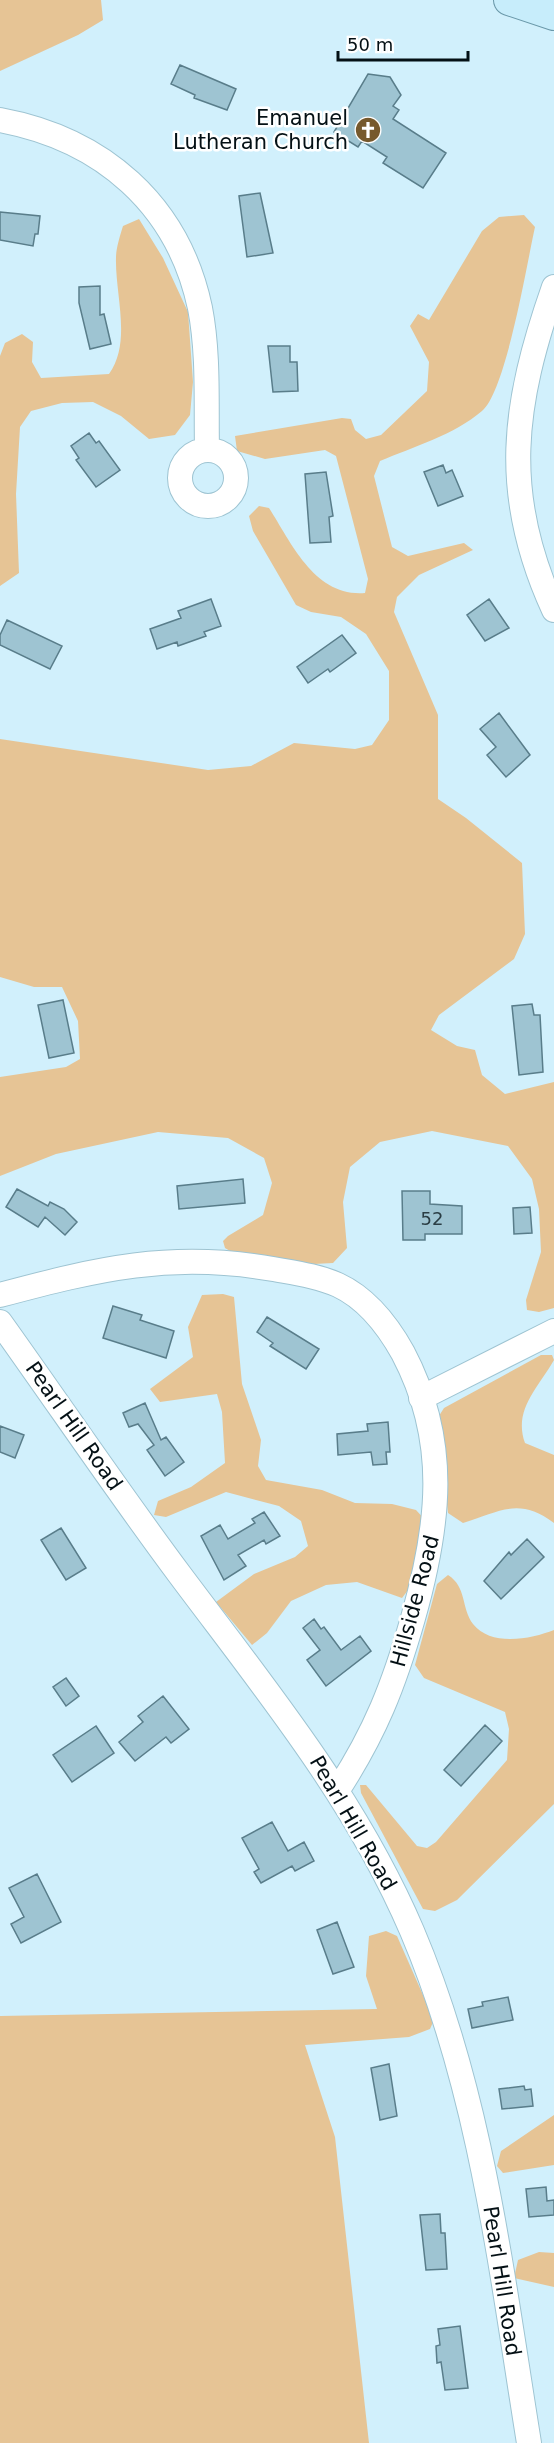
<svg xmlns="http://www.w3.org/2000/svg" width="554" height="2443" viewBox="0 0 554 2443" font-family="'DejaVu Sans',sans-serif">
	<rect width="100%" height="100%" fill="#d1f0fc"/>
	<!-- green -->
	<path fill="#e6c495" d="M0 0H101L103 20 78 35 0 71Z
		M524 215 535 227C527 263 506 391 482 411 454 435 413 447 380 461L374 476 392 547 408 556 464 543 473 550 419 575 397 597 394 612 438 715V799L466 818 522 863 525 934 514 959 439 1015 431 1030 457 1046 475 1050 482 1075 505 1094 554 1082V1308L539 1312 527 1310 526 1300 541 1252 539 1209 532 1179 508 1146 432 1131 380 1142 350 1167 343 1202 347 1248 333 1263 314 1264 235 1254 225 1248 223 1241 228 1236 263 1215 272 1183 264 1158 228 1138 158 1132 56 1154 0 1176V1077L66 1067 80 1059 78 1021 62 987H34L0 977V739L208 770 251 766 294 743 355 749 372 745 389 720V671L366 634 341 617 311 612 296 605 253 531 249 516 259 506 269 508C292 544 315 597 365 593L368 579 336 456 325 450 265 459 237 451 235 436 342 418 351 419 355 430 366 439 381 435 427 391 429 362 410 326 418 314 429 320 482 231 499 217Z
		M139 219 163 258 188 312 193 382 190 415 175 435 149 439 121 416 93 402 62 403 31 411 20 427 16 494 19 573 0 586V356L5 343 22 334 33 342 32 362 41 378 109 374C132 342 115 295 116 258 116 248 120 236 123 226Z
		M223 1294 234 1297 242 1384 261 1440 258 1466 266 1480 322 1490 355 1503 392 1504 416 1510 428 1523 412 1585 402 1598 357 1582 326 1585 291 1601 267 1633 252 1645 216 1602 254 1574 295 1557 308 1546 301 1521 279 1506 226 1492 166 1517 154 1515 158 1501 191 1487 225 1463 222 1412 217 1394 160 1402 150 1389 193 1357 188 1327 202 1295Z
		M541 1355H552L554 1360C538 1388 513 1410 525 1443L554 1455V1523C519 1497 501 1511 463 1523L448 1513 437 1419 444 1408Z
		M448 1575C467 1587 461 1608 473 1624 491 1647 531 1639 554 1630V1804L457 1900 435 1911 423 1909 361 1793 360 1785H366L417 1846 427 1848 436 1842 507 1760 509 1729 505 1712 424 1678 415 1665 437 1584Z
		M386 1931 397 1936 434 2020 430 2029 409 2037 305 2045 335 2137 369 2443H0V2016L377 2009 366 1976 369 1936Z
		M554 2115V2165L503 2173 497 2166 501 2151Z
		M539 2252 554 2253V2287L514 2278 518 2260Z"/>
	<!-- building -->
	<path fill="#9ec4d2" stroke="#597d8a" stroke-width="1.5" d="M180 65 236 89 227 110 194 98 195 95 171 84Z
		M368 74 390 77 401 95 393 106 399 110 393 119 446 153 423 188 383 163 387 157 362 141 358 147 334 132Z
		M260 193 273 253 247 257 239 196Z
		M0 212 40 216 38 234H35L33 246 0 240Z
		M100 286V315L104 314 111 344 90 349 79 303V287Z
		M268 346H290V362H297L298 391 273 392Z
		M89 433 96 443 99 441 120 470 96 487 76 460 79 458 71 446Z
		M443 465 446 473 452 470 463 496 438 506 424 472Z
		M326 472 333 516 329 517 331 542 310 543 305 474Z
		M211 599 221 626 204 632 206 636 178 646 177 642 157 649 150 629 181 618 178 611Z
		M489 599 509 628 485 641 467 615Z
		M7 620 62 646 50 669 0 645V635Z
		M342 635 356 653 330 672 328 669 308 683 297 667Z
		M499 713 530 755 506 777 487 755 496 747 480 729Z
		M63 1000 74 1053 49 1058 38 1005Z
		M532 1004 534 1015H540L543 1072 519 1075 512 1006Z
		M243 1179 245 1203 179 1209 177 1186Z
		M17 1189 48 1206 50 1202 64 1209 77 1222 65 1235 45 1217 38 1227 6 1207Z
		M402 1191H430V1204L462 1206V1234H425V1240H403Z
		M530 1207 532 1233 514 1234 513 1208Z
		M113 1306 142 1315 140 1320 174 1331 166 1358 103 1338Z
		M267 1317 319 1349 306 1369 270 1346 273 1343 257 1332Z
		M145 1403 161 1440 166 1437 184 1462 165 1476 147 1450 154 1445 138 1424 129 1427 123 1413Z
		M388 1422 390 1452H386L387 1464 373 1465 371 1452 338 1455 337 1434 368 1431 367 1424Z
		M0 1426 24 1435 15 1458 0 1452Z
		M264 1512 280 1536 266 1544 264 1540 238 1555 246 1566 224 1580 201 1536 220 1525 228 1539 255 1523 252 1519Z
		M61 1528 86 1568 66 1580 41 1540Z
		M527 1539 544 1557 501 1599 484 1581 509 1552 511 1555Z
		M314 1619 321 1629 324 1627 341 1650 360 1636 371 1651 326 1686 307 1660 320 1650 303 1628Z
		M66 1678 79 1696 66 1706 53 1687Z
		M163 1696 189 1729 171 1743 166 1737 135 1761 119 1742 143 1722 138 1716Z
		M485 1725 502 1741 461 1786 444 1770Z
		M96 1726 114 1753 72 1782 53 1755Z
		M272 1822 288 1851 304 1842 314 1861 295 1871 292 1866 261 1883 254 1872 259 1869 242 1838Z
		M37 1874 61 1922 21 1943 11 1924 24 1917 9 1888Z
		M337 1922 354 1967 333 1974 317 1930Z
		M508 1997 513 2020 472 2028 468 2009 483 2006 482 2002Z
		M389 2064 397 2116 380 2120 371 2068Z
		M524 2086 525 2090 531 2089 533 2106 502 2109 499 2089Z
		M546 2187 547 2201 554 2200V2215L529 2217 526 2189Z
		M440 2214 441 2233H445L447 2269 426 2270 420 2215Z
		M460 2326 468 2388 445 2390 441 2362 437 2363 436 2346 440 2345 438 2329Z"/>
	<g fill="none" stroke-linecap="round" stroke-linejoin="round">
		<!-- minor casing -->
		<g stroke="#9ec4d2" stroke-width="26">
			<path id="minor" d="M0 120C102 139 178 204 200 308 209 354 206 404 207 450
				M554 287C513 404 500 493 554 610
				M180 478a28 28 0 1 1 56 0a28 28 0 1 1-56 0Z
				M0 1295C97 1269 171 1251 273 1269 295 1273 318 1276 338 1285 368 1299 388 1326 403 1353 450 1442 439 1526 413 1618 394 1685 375 1733 337 1791
				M0 1322C60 1406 118 1492 180 1575 266 1690 355 1798 412 1931 481 2093 501 2270 529 2443
				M421 1398 554 1331"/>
		</g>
		<!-- major casing -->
		<g stroke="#6a98a9" stroke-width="32">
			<path id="major" d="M509 0 554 15"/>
		</g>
		<!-- minor -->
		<use href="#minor" stroke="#fff" stroke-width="24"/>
		<!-- major -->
		<use href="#major" stroke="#c7edfb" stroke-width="30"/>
	</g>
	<!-- icons -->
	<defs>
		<g id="church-disc" transform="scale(1.35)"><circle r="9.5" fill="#76592d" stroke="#fff"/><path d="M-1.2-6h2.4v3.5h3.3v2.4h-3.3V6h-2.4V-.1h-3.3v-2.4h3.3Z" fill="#fff"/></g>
	</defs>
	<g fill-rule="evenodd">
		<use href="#church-disc" x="368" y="130"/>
	</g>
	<g text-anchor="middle" stroke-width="5" stroke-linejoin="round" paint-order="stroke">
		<!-- number labels -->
		<g font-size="18" fill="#2a3d44">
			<text x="432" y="1225">52</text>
		</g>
		<!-- poi labels -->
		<g font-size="21" fill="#041015" stroke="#fff" text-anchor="end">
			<text x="348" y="125">Emanuel<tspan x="348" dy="24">Lutheran Church</tspan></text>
		</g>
		<!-- street labels -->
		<g font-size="21" fill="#041015" stroke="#fff">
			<text transform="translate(74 1426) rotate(55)" y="7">Pearl Hill Road</text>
			<text transform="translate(415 1601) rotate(-75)" y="7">Hillside Road</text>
			<text transform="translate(353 1823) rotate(60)" y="7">Pearl Hill Road</text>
			<text transform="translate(502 2281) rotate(81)" y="7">Pearl Hill Road</text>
		</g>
	</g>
	<!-- scale -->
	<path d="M338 51v9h130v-9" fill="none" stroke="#041015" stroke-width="3"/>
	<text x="347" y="51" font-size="18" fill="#041015" stroke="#ffffff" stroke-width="4.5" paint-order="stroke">50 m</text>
</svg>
